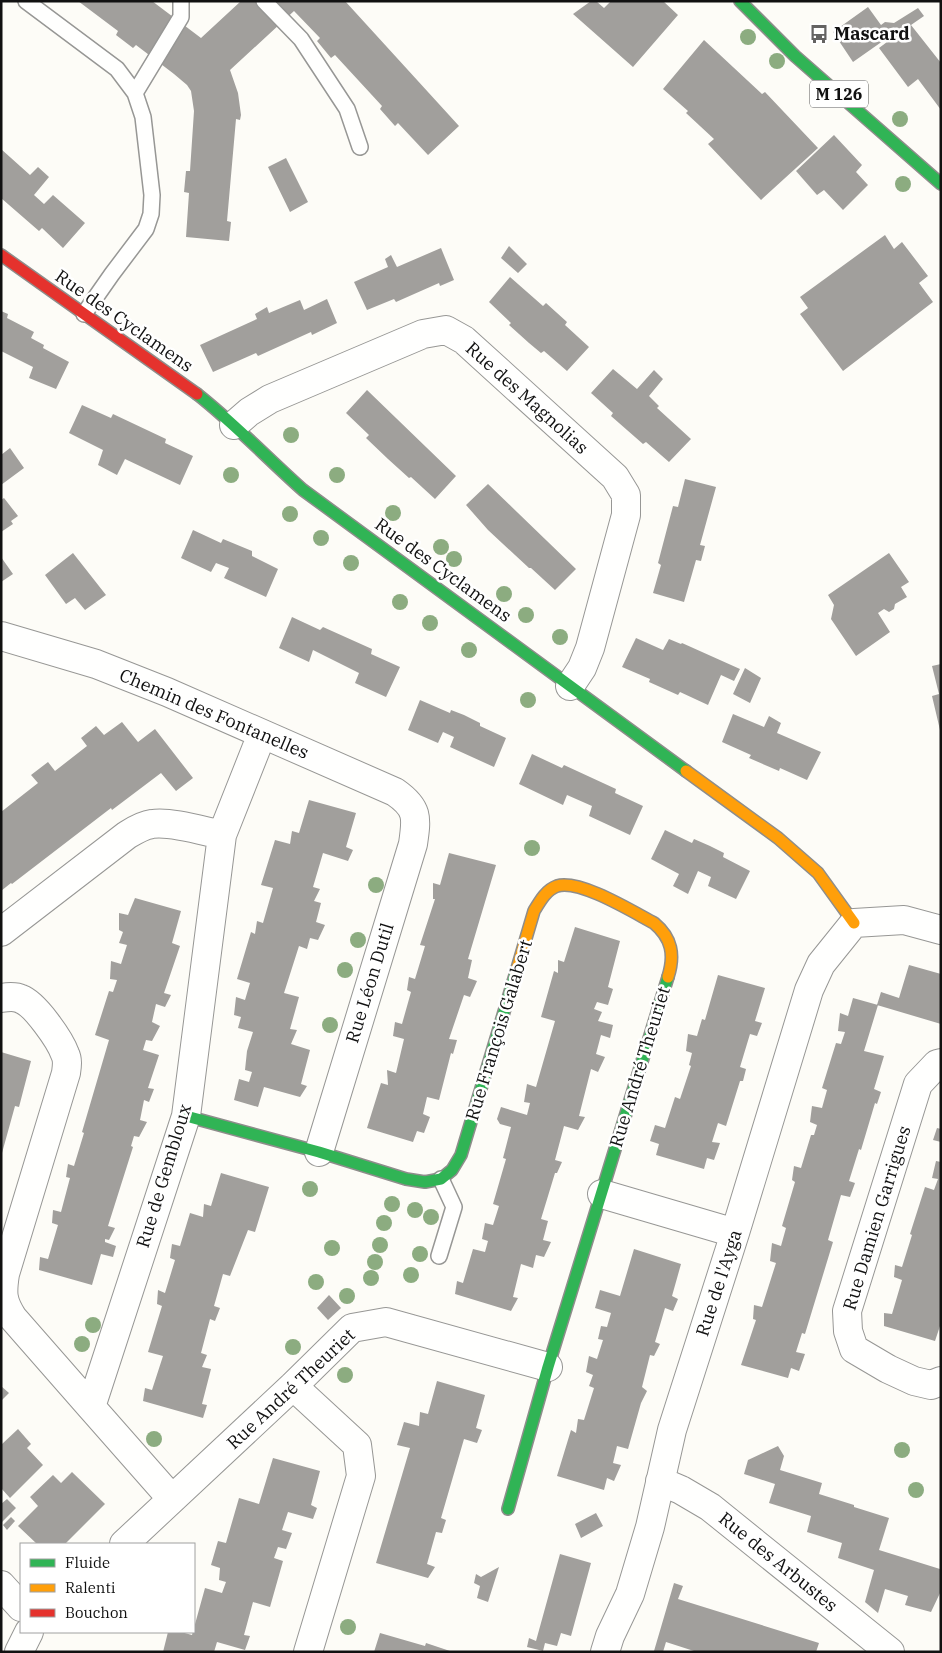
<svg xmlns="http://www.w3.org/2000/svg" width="942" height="1653" viewBox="0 0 942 1653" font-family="'IBM Plex Serif',serif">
	<rect width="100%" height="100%" fill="#fdfcf7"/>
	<!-- building -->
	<path fill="#a19f9c" d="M78 1H152L201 38 241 1H345L459 126 428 155 398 123 395 126 380 109 382 106 335 55 331 58 317 41 320 38 294 11 230 70 238 93 241 115 240 120 236 119 227 221 231 222 229 241 186 237 189 193 184 192 186 171H190L194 111 191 91 187 85 174 74 136 45 133 48 116 35 118 31Z
		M591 1H596L604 8 611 1H663L678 15 633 67 573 14Z
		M868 7 881 25 885 22 894 23 918 8 924 16 911 25 941 63V110L918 79 908 87 879 48 891 39 890 36 853 62 833 32Z
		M704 40 762 94 765 92 818 148 761 200 708 144 714 139 686 113 688 111 663 89Z
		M834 135 862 165 856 172 868 185 843 210 824 190 817 195 796 171Z
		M1 149 30 175 38 167 49 177 34 195 44 204 53 195 85 223 63 248 42 228 39 231 1 198Z
		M286 158 308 202 290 212 268 167Z
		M885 235 894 249 902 242 928 276 919 283 933 302 843 371 800 314 808 308 800 297Z
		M509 246 527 264 518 273 501 258Z
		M441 248 454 280 440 286 439 283 396 302 394 299 367 310 354 282 388 267 385 259 391 255 397 267Z
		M510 277 543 306 546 303 567 322 565 325 589 347 567 371 544 351 541 353 529 343 509 325 511 323 489 302Z
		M327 299 337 323 312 335 311 332 258 356 256 353 213 372 200 345 257 319 255 314 267 307 269 313 300 300 304 310Z
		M1 311 8 314 7 318 34 332 31 338 44 345 43 348 69 362 56 389 29 378 33 367 1 351Z
		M613 369 637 389 654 370 663 379 649 396 659 406 657 408 691 439 669 462 646 442 643 444 611 416 613 413 591 393Z
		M367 390 456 476 435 499 411 477 409 478 388 459 366 438 369 435 346 413Z
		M82 405 111 418 113 414 166 439 165 443 193 456 180 485 125 459 117 475 98 465 103 450 69 433Z
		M10 448 24 468 1 485V455Z
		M685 479 716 487 700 545 705 546 701 561 696 560 684 602 653 593 661 565 658 563 673 506 678 507Z
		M488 484 576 569 555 590 531 568H529L488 530 466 505Z
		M4 498 18 516 11 521 13 524 1 532V500Z
		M193 530 221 543 223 539 252 551V556L278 569 266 597 224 578 229 568 216 563 211 572 181 558Z
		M73 553 106 595 85 610 75 598 66 604 45 575Z
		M889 553 909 582 901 587 907 597 895 604 894 609 889 612 884 609 878 613 890 632 856 656 831 619 834 605 828 595Z
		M1 557 13 574 1 582Z
		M292 617 320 630 323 627 372 649 371 654 400 667 386 697 355 683 359 673 313 650 309 662 279 648Z
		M636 638 663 650 669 639 681 644 682 643 740 669 734 681 721 675 708 705 680 692 678 695 649 682 650 679 622 667Z
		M941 664V729L940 730 932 696 939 694 932 666Z
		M745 668 761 678 750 703 733 694Z
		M420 700 450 713 451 710 464 715 480 723V726L506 738 494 767 450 747 454 737 443 732 438 743 408 730Z
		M733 714 764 727 769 716 781 723 777 733 821 752 807 780 780 768 779 771 749 758 751 755 722 742Z
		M122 722 138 742 155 729 193 778 176 791 161 773 112 810 111 808 12 884 11 883 1 891V812L38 783 31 775 48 762 55 771 87 746 81 738 96 726 104 735Z
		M532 754 562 768 564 765 616 789 615 793 643 806 630 835 589 816 592 806 567 795 563 805 519 784Z
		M309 800 356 813 346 847 353 850 348 861 323 853 313 887 320 889 314 901 321 903 316 922 325 925 318 940 310 938 307 949 299 946 284 993 299 997 290 1029 297 1030 291 1044 310 1050 301 1084 307 1086 300 1097 264 1087 258 1107 234 1100 239 1079 249 1082 252 1072 245 1070 247 1051 253 1032 238 1028 241 1017 234 1015 236 997 245 1000 250 983 237 979 251 932 255 934 257 921 263 923 273 888 261 885 275 840 290 844 292 831 299 833Z
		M665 830 692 843 694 839 710 846 724 853 723 857 750 871 736 899 708 886 711 877 698 871 688 894 673 886 679 874 651 859Z
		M449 853 496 865 468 959 472 960 468 978 477 981 470 997 464 995 449 1039 457 1040 453 1054 451 1053 439 1100 427 1097 423 1114 430 1117 424 1133 417 1131 413 1142 367 1128 381 1083 388 1085 387 1070 396 1073 404 1039 393 1036 395 1022 402 1024 411 992 407 990 409 977 415 979 425 946 420 945 435 899H433V883L440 885Z
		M135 898 181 911 172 943 180 946 164 993 171 995 165 1007 156 1004 152 1022 160 1026 152 1041 146 1040 143 1050 159 1055 148 1088 154 1089 149 1102 144 1100 140 1120 147 1122 139 1137 134 1136 131 1146 133 1147 108 1226 115 1228 109 1240 105 1239V1242L116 1246 113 1257 101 1254 92 1285 39 1270 40 1257 48 1259 58 1225 52 1223 53 1210 61 1212 70 1178 66 1177 68 1164 74 1166 84 1133 82 1132 109 1040 95 1035 109 991 113 992 117 980 110 979 111 961 121 964 127 945 119 943 123 932 119 930V913L128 915Z
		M575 927 620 941 608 987 613 989 608 1005 597 1002 594 1009 602 1012 598 1021 613 1025 610 1038 601 1035 596 1054 605 1057 598 1072 591 1069 579 1116 585 1117 578 1130 564 1126 555 1160 562 1162 557 1173H555L541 1219 548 1221 543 1240 551 1242 544 1257 536 1255 533 1268 521 1264 513 1297 518 1298 511 1311 455 1294 457 1281 463 1283 473 1249 485 1252 488 1241 482 1239 485 1223 493 1225 499 1206 493 1204 506 1159 503 1158 511 1127 500 1124 497 1119 501 1107 527 1115 530 1103 524 1102 527 1084 536 1087 555 1021 541 1017 554 971 558 973V960L564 962Z
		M909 965 941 974V1024L877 1005 881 992 899 998Z
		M718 975 765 988 755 1021 762 1023 757 1036 750 1034 740 1067 746 1069 743 1081H740L726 1126 718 1123 712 1142 720 1143 714 1160 707 1158 704 1169 656 1155 659 1144 650 1141 655 1125 665 1128 675 1097 680 1099 691 1066 689 1065 692 1053 686 1051 688 1034 697 1036 702 1019 705 1020Z
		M853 998 878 1005 864 1051 884 1056 874 1089 881 1092 877 1104 875 1103 861 1150 859 1149 849 1181 855 1183 850 1197 841 1195 828 1240 833 1242 805 1334 802 1333 796 1352 805 1354 799 1371 791 1368 788 1378 741 1365 756 1320 753 1319 754 1305 762 1307 776 1263 770 1261 772 1243 781 1246 786 1228 782 1226 795 1182 792 1180 794 1166 801 1168 811 1135H814L817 1125 810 1122 812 1106 822 1108 827 1090 822 1088 836 1043 841 1044 845 1032 838 1031 840 1013 848 1016Z
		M1 1052 31 1061 19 1107 15 1106 2 1153Z
		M937 1128 941 1129V1142L933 1140Z
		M936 1161 941 1162V1323L935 1341 884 1326V1313L892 1314 902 1280 894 1277 895 1265 902 1267 912 1235 910 1234 925 1187 934 1190 938 1179 932 1178Z
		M221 1173 269 1187 255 1232 248 1230 230 1276 223 1274 214 1306 220 1308 215 1321 210 1319 201 1353 207 1355 202 1367 211 1369 202 1404 207 1405 203 1418 143 1401 145 1388 152 1390 163 1356 148 1352 162 1306 157 1304 158 1290 165 1293 175 1260 170 1258 172 1244 180 1246 190 1213 203 1217 204 1204 211 1206Z
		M634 1249 681 1264 672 1296 678 1299 673 1311 665 1308 655 1342 660 1344 654 1356 650 1355 642 1387 647 1391 641 1403 628 1449 617 1446 613 1463 621 1465 614 1481 607 1478 604 1490 557 1476 571 1430 576 1433 578 1419 584 1420 594 1388 589 1386 593 1375 586 1372 589 1356 597 1359 603 1340 598 1339 601 1326 607 1327 611 1313 595 1308 600 1290 620 1296Z
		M329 1295 341 1308 328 1320 317 1308Z
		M437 1381 485 1395 476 1428 482 1430 477 1443 464 1439 441 1518 446 1520 442 1533 436 1532 427 1564 435 1567 428 1578 376 1563 410 1448 397 1445 404 1422 419 1426 420 1412 428 1414Z
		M1 1386 9 1393 1 1401Z
		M18 1429 31 1444 27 1448 43 1465 10 1498 1 1488V1445Z
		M778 1446 784 1456 780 1470 822 1483 819 1494 854 1505V1507L889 1518 879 1550 940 1569 941 1591 931 1612 905 1605 908 1596 885 1589 878 1613 865 1602 874 1570 838 1558 842 1543 807 1532 811 1516 769 1503 775 1484 744 1474 748 1460Z
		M273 1458 320 1471 311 1505 317 1508 313 1519 288 1512 282 1530 292 1533 286 1549 278 1547 274 1558 283 1561 270 1607 253 1602 244 1635 250 1636 245 1650 217 1642 214 1652H163L168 1632H181L192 1635 205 1588 222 1593 226 1582 219 1580 220 1568 211 1565 218 1541 226 1543 239 1498 259 1504Z
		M72 1472 105 1504 65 1544H37L18 1526 38 1506 30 1497 53 1475 61 1483Z
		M7 1499 16 1508 1 1523V1504Z
		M596 1513 603 1526 581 1538 575 1524Z
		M11 1517 15 1521 7 1530 3 1525Z
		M560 1554 591 1563 571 1636 561 1633 557 1646 545 1643 543 1651 527 1647 529 1638 536 1641Z
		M499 1567 488 1602 477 1598 480 1586 474 1583 476 1574 481 1577Z
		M674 1583 683 1586 678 1599 819 1643 816 1652H697L666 1642 663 1652 654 1651Z
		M380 1633 425 1646 426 1643 453 1652H374Z"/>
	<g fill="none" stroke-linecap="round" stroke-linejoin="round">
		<!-- lane casing -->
		<g stroke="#979795" stroke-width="18">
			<path id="lane" d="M26 1 117 69 135 93 143 117 152 195 151 214 146 229 112 274 84 314
				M264 1 301 39 347 109 360 147
				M135 93 181 17V1
				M439 1256 454 1207 441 1179"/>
		</g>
		<!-- street casing -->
		<g stroke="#979795" stroke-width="30">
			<path id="street" d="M234 425 249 412 270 399 423 334 446 330 464 340 615 477 626 495V515L590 648 582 668 570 686
				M1 636 96 664 167 692 395 792C418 808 417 817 413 844L319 1152
				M1 932 127 835C135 830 144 825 152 824 171 821 203 831 222 835
				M1 998C7 997 15 996 21 999 35 1004 60 1040 65 1054 68 1060 67 1066 66 1073L5 1274C2 1293 2 1301 13 1318L91 1407
				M941 1063 937 1064 918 1084 847 1311 848 1331 854 1349 888 1369 914 1381 931 1385 941 1381
				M602 1194 735 1233
				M293 1386 357 1445 361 1476 308 1652
				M660 1481 681 1490 710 1507 890 1652
				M172 1499 91 1407 186 1116 222 835 262 734
				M124 1544 293 1386 352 1328 386 1322 548 1367
				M1 1585 21 1607
				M19 1652 29 1632
				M605 1652 610 1636 630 1594 650 1527 672 1430 735 1233 809 990 821 964 854 923 904 920 941 930"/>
		</g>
		<!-- fast casing -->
		<g stroke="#8e8d8b" stroke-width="14">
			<path id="fast" d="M740 1 795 56 941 184
				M197 394C234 423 267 458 303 490L686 771
				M186 1116 319 1152 406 1179 425 1182 441 1179 452 1170 461 1155 516 972
				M508 1509 548 1367 668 977"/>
		</g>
		<!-- slow casing -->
		<g stroke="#8e8d8b" stroke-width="14">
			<path id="slow" d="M686 771 778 838 818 873 854 923
				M516 972 534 911C540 901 546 890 557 886 580 879 633 912 654 923 672 938 675 955 668 977"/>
		</g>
		<!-- jam casing -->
		<g stroke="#8e8d8b" stroke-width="14">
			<path id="jam" d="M1 255 197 394"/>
		</g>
		<!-- lane -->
		<use href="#lane" stroke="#fffffe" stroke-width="15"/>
		<!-- street -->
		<use href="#street" stroke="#fffffe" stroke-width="28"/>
		<!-- fast -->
		<use href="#fast" stroke="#30b455" stroke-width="11"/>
		<!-- slow -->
		<use href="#slow" stroke="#ff9f0a" stroke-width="11"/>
		<!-- jam -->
		<use href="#jam" stroke="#e5322d" stroke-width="11"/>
	</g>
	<!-- trees -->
	<g fill="#8cac80">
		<circle cx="748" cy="37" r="8"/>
		<circle cx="777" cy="61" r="8"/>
		<circle cx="900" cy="119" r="8"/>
		<circle cx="903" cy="184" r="8"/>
		<circle cx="291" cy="435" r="8"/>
		<circle cx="231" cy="475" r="8"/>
		<circle cx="337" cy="475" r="8"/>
		<circle cx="393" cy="513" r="8"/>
		<circle cx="290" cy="514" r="8"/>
		<circle cx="321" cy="538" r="8"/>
		<circle cx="441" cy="547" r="8"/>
		<circle cx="454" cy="559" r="8"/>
		<circle cx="351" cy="563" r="8"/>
		<circle cx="504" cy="594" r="8"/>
		<circle cx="400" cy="602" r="8"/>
		<circle cx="526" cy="615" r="8"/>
		<circle cx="430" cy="623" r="8"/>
		<circle cx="560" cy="637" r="8"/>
		<circle cx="469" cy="650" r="8"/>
		<circle cx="528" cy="700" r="8"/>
		<circle cx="532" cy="848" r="8"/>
		<circle cx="376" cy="885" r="8"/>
		<circle cx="358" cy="940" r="8"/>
		<circle cx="345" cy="970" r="8"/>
		<circle cx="330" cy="1025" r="8"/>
		<circle cx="310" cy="1189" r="8"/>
		<circle cx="392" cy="1204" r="8"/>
		<circle cx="415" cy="1210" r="8"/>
		<circle cx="431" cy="1217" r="8"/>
		<circle cx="384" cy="1223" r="8"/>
		<circle cx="380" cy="1245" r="8"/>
		<circle cx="332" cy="1248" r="8"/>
		<circle cx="420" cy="1254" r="8"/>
		<circle cx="375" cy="1262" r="8"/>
		<circle cx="411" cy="1275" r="8"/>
		<circle cx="371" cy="1278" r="8"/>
		<circle cx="316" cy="1282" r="8"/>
		<circle cx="347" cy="1296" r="8"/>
		<circle cx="93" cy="1325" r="8"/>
		<circle cx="82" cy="1344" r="8"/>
		<circle cx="293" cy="1347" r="8"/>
		<circle cx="345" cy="1375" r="8"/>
		<circle cx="154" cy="1439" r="8"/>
		<circle cx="902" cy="1450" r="8"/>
		<circle cx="916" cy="1490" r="8"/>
		<circle cx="348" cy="1627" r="8"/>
	</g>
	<!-- icons -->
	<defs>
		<g id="bus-bare" transform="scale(1.5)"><path d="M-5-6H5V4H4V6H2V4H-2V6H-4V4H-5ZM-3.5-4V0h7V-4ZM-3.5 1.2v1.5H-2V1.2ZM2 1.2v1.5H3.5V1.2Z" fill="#646362" stroke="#fff" stroke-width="2.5" paint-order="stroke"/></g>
	</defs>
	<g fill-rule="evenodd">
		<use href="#bus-bare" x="819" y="34"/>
	</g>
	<g text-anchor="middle" stroke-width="5" stroke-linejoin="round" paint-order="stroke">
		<!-- shield labels -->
		<rect fill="#fff" stroke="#585858" stroke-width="1" x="810" y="80.5" width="58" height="27" rx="4"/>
		<g font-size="16" font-weight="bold" fill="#111">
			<text x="839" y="100">M 126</text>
		</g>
		<!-- poi labels -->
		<g font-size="18" font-weight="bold" fill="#111" stroke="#fff" text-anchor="start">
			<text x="834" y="40">Mascard</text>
		</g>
		<!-- street labels -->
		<g font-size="18" fill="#111" stroke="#fff">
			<text transform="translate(124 321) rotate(35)" y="6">Rue des Cyclamens</text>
			<text transform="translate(527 398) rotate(42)" y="6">Rue des Magnolias</text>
			<text transform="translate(443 570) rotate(36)" y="6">Rue des Cyclamens</text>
			<text transform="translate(214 714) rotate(23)" y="6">Chemin des Fontanelles</text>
			<text transform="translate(370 983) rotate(-73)" y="6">Rue Léon Dutil</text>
			<text transform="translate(499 1030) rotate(-73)" y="6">Rue François Galabert</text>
			<text transform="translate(640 1067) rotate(-73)" y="6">Rue André Theuriet</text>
			<text transform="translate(164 1176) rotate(-73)" y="6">Rue de Gembloux</text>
			<text transform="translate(877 1218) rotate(-73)" y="6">Rue Damien Garrigues</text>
			<text transform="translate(719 1283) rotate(-72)" y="6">Rue de l'Ayga</text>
			<text transform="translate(291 1389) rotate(-43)" y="6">Rue André Theuriet</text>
			<text transform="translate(778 1562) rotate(39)" y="6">Rue des Arbustes</text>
		</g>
	</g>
	<!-- border -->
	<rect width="942" height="1653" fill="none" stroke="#111111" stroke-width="5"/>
	<!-- legend -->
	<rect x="20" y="1543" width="175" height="90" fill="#ffffff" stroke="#a0a0a0"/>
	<rect x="30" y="1559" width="25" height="8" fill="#30b455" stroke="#a0a0a0"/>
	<text x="65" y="1568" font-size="15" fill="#111111">Fluide</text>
	<rect x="30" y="1584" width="25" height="8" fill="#ff9f0a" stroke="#a0a0a0"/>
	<text x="65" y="1593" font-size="15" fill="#111111">Ralenti</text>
	<rect x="30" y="1609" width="25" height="8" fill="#e5322d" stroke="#a0a0a0"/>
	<text x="65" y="1618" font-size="15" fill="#111111">Bouchon</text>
</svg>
